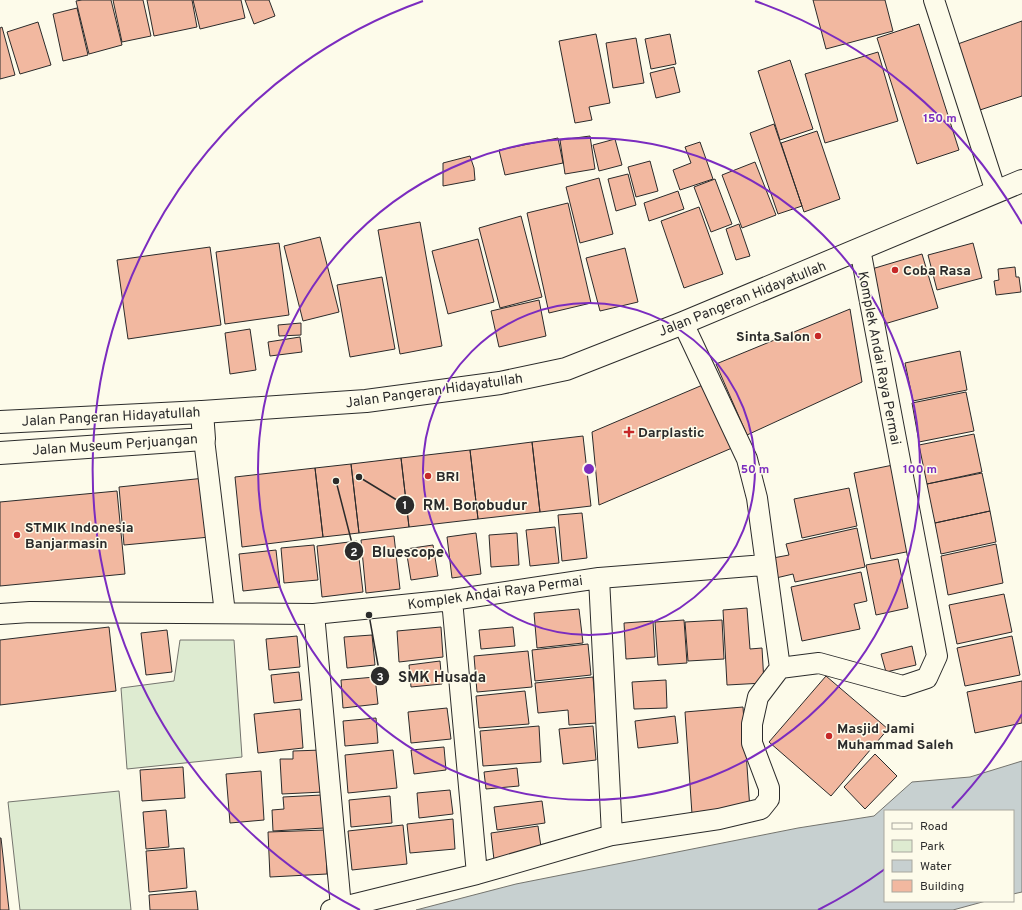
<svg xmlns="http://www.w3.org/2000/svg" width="1022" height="910" viewBox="0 0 1022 910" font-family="Overpass,sans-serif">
	<rect width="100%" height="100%" fill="#fdfbea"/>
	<!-- green -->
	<path fill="#deebd1" stroke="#74746e" d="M180 640H234L242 757 127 769 121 688 174 681Z
		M119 791 131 910H20L8 802Z"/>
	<!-- water -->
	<path fill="#c7d0d0" stroke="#74746e" d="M1022 761V892L1013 894V811H885V901H986L953 910H416L516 884 798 828 874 816 912 782 970 777Z"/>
	<!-- building -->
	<path fill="#f2b8a0" stroke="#2b2b2b" d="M82 0H111L122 45 89 54 76 1Z
		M113 0H143L151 36 122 42Z
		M147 0H192L197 27 154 36Z
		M193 0H241L245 18 200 29Z
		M245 0H269L275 16 254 24Z
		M813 0H885L893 31 826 49Z
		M77 8 88 55 63 61 53 14Z
		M1022 21V96L977 111 955 45Z
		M38 22 51 65 20 74 7 32Z
		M919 24 959 150 917 164 877 38Z
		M2 27 15 75 0 79V28Z
		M596 34 610 103 589 107 592 120 575 123 559 41Z
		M670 34 676 64 651 69 645 39Z
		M636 38 644 83 613 88 606 43Z
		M878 52 898 121 825 143 805 74Z
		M790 60 813 129 780 140 758 71Z
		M674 67 680 92 656 98 650 73Z
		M774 124 802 206 778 214 750 133Z
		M817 131 840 199 804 212 781 143Z
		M590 136 595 169 565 174 560 140Z
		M558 138 563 163 505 175 499 150Z
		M615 139 622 165 599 171 593 145Z
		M700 142 713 179 680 190 673 170 691 163 685 147Z
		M470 156 474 168 475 180 443 186V163Z
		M650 161 658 191 636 197 628 167Z
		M755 162 776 215 742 228 722 175Z
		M628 174 636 205 616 211 608 179Z
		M599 178 613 234 580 243 566 187Z
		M715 179 732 224 711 232 694 187Z
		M678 191 684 209 649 221 644 203Z
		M568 203 591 303 549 313 527 213Z
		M699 207 723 274 684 288 661 221Z
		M521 216 542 297 500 308 479 228Z
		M420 222 442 346 400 354 378 230Z
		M739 224 750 256 736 260 726 229Z
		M320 237 339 312 303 321 284 246Z
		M478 239 494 302 448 314 432 251Z
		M279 243 289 315 225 324 216 252Z
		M973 243 982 278 937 290 928 255Z
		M210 247 221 325 128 339 117 260Z
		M625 248 638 302 600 311 586 258Z
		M922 254 938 308 881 325 865 271Z
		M1015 267 1016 277H1019L1021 292 996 295 994 281 999 280 998 269Z
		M382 277 395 349 350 357 337 285Z
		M539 300 546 336 499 347 491 311Z
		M850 309 862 382 747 435 716 364Z
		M301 323V335L279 336 278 325Z
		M250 329 256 370 230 374 225 333Z
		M300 337 302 352 270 356 268 342Z
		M960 351 967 390 913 401 905 363Z
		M705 384 732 448 599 505 592 432Z
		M966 392 974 431 919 442 912 403Z
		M974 434 982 472 927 484 919 445Z
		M583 436 591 506 540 512 532 442Z
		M532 442 540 512 478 519 470 450Z
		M470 450 478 519 409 527 401 458Z
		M401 458 409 527 359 533 351 464Z
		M351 464 359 533 323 537 315 468Z
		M893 465 911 551 871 559 854 473Z
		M315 468 323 537 242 547 235 477Z
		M982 473 990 511 935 523 927 484Z
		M205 478 210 537 124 545 119 487Z
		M849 488 857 526 802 538 794 499Z
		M117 491 125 574 0 586V502Z
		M990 511 996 542 941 554 935 523Z
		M582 513 587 558 562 561 558 515Z
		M555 527 559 563 530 566 526 530Z
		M857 528 865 567 795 582 793 574 776 578 773 558 789 555 786 544Z
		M476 533 481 574 452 578 447 537Z
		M517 533 519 565 491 567 489 535Z
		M394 536 400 589 366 593 361 540Z
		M357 541 363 592 322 597 317 546Z
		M996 544 1003 583 948 595 941 556Z
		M314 545 318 580 284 583 281 548Z
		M433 545 438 576 411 580 406 549Z
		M276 550 280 587 243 591 239 554Z
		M898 559 908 608 876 615 866 565Z
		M861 572 867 601 854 604 860 629 802 641 791 587Z
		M1004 594 1012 632 957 644 949 605Z
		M747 608 750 649 762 648 764 683 727 685 723 610Z
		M579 609 583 643 537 648 534 613Z
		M684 620 687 663 658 665 655 622Z
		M722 620 724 659 688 661 685 622Z
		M653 621 655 657 626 659 624 623Z
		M109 627 116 691 0 705V640Z
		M441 627 443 657 399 662 397 631Z
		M513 627 515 646 481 649 479 630Z
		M167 630 172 672 146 675 141 633Z
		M372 635 375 665 347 668 344 637Z
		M297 636 300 667 269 670 266 639Z
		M1012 636 1020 675 965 686 957 648Z
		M588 644 591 675 535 681 532 650Z
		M912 646 916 665 886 672 881 654Z
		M528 651 532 687 477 692 474 656Z
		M440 661 442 684 411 687 409 665Z
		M299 672 302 700 274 703 271 675Z
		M826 676 888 729 831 796 769 742Z
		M375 677 378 704 343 708 341 680Z
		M593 677 597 723 569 725 568 710 538 713 535 683Z
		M666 680 667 708 634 709 632 682Z
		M1022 681V723L975 733 967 692Z
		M525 691 529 724 479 728 476 696Z
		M743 707 750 810 692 814 685 712Z
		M447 708 451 739 411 743 408 712Z
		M300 709 303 748 258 753 254 714Z
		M675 716 678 743 638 748 635 721Z
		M376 718 378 743 345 746 343 721Z
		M539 726 541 762 483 766 480 731Z
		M593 726 596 760 563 764 559 729Z
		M444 747 446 770 414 774 411 750Z
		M322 750 323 792 282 794 280 759H293V751Z
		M393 750 397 788 348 793 345 755Z
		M875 754 897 776 865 809 844 787Z
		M183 767 185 798 142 801 140 770Z
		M517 768 519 786 486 789 484 772Z
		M261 771 264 820 230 823 226 774Z
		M450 790 453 814 419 818 417 793Z
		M322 795 324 828 273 831 272 810 284 809 283 797Z
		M390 796 392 823 351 827 349 800Z
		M542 801 545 823 497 830 494 807Z
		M166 810 169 847 146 849 143 812Z
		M453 819 455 849 410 853 407 824Z
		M403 825 407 864 352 870 348 831Z
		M538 826 542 854 494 860 491 833Z
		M325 830 327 874 270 877 268 832Z
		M0 838H1L9 910H0Z
		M184 848 187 888 149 892 146 851Z
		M196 891 198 910H150L149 895Z"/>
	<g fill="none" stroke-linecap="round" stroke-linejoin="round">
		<!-- minor casing -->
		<g stroke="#2b2b2b" stroke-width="22">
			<path id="minor" d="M934 0 996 192
				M683 323 747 459 757 498 780 668
				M204 439 225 613
				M599 578 612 835
				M452 600 477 874
				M0 614 30 612 314 614 452 600 599 578 765 565
				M314 614 341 907
				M331 910 477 874 612 835 719 819 761 809 769 799V788L752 743V724L758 697 780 668 819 663 903 686 927 678 937 656 860 249"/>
		</g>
		<!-- tertiary casing -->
		<g stroke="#2b2b2b" stroke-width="24">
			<path id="tertiary" d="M0 453 204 439 202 412"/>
		</g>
		<!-- primary casing -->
		<g stroke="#2b2b2b" stroke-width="24">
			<path id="primary" d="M0 422 202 412 366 401 500 383 566 369 683 323 1022 181"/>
		</g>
		<!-- minor -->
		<use href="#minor" stroke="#fdfbea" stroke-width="20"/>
		<!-- tertiary -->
		<use href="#tertiary" stroke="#fdfbea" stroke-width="22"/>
		<!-- primary -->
		<use href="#primary" stroke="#fdfbea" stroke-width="22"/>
	</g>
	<!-- distance rings -->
	<g fill="none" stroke="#7b2cbf" stroke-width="2">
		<circle cx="589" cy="469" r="166"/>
		<circle cx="589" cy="469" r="331"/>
		<path d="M1022 714A497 497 0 0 1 952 808M885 869A497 497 0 0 1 818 910M360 910A497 497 0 0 1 423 1M755 1A497 497 0 0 1 1022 224"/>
	</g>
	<!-- markers -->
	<g fill="#c62828" stroke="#fdfbea" stroke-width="1.5">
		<circle cx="895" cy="270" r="4"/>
		<circle cx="818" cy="336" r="4"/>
		<path d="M627 426h4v4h4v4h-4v4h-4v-4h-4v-4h4z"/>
		<circle cx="428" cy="476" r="4"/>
		<circle cx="17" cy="535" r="4"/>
		<circle cx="829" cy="736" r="4"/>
	</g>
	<g text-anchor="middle" stroke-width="3" stroke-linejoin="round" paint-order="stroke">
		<!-- poi labels -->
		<g font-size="14" font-weight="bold" fill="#2b2b2b" stroke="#fdfbea" text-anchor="start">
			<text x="903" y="275">Coba Rasa</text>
			<text x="810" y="341" text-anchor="end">Sinta Salon</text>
			<text x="638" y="437">Darplastic</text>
			<text x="436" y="481">BRI</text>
			<text x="25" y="532">STMIK Indonesia<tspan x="25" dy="16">Banjarmasin</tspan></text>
			<text x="837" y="733">Masjid Jami<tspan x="837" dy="16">Muhammad Saleh</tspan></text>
		</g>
		<!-- street labels -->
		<g font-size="14" fill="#2b2b2b" stroke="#fdfbea">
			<text transform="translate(742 298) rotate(-22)" y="5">Jalan Pangeran Hidayatullah</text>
			<text transform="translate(880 358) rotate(79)" y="5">Komplek Andai Raya Permai</text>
			<text transform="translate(434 390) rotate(-8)" y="5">Jalan Pangeran Hidayatullah</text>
			<text transform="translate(111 416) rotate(-3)" y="5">Jalan Pangeran Hidayatullah</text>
			<text transform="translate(115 444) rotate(-4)" y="5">Jalan Museum Perjuangan</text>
			<text transform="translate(495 592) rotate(-8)" y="5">Komplek Andai Raya Permai</text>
		</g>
	</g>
	<circle cx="589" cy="469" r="6" fill="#7b2cbf" stroke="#fdfbea" stroke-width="2"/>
	<g font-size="12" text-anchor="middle" font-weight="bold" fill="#7b2cbf" stroke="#fdfbea" stroke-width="3" stroke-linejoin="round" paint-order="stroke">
		<text x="940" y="122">150 m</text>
		<text x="755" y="473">50 m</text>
		<text x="920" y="473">100 m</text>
	</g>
	<!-- callouts -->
	<path fill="none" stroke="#2b2b2b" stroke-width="1.5" d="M359 477L405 505M336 481L354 551M369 615L380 676"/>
	<g fill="#2b2b2b" stroke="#fdfbea" stroke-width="1.5">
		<circle cx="359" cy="477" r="4"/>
		<circle cx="336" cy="481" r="4"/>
		<circle cx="369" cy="615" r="4"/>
		<circle cx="405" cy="505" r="10"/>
		<circle cx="354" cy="551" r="10"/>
		<circle cx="380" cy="676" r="10"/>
	</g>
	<g font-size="12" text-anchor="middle" font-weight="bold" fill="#fff">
		<text x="405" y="509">1</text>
		<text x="354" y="556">2</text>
		<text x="380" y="681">3</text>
	</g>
	<g font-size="15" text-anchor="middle" font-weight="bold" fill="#2b2b2b" stroke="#fdfbea" stroke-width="3" stroke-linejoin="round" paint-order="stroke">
		<text x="475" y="510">RM. Borobudur</text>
		<text x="408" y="557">Bluescope</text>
		<text x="442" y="682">SMK Husada</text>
	</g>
	<!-- legend -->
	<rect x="884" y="810" width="130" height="92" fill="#fdfbea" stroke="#a9a89e"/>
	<rect x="892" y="823" width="20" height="6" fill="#fdfbea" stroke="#a9a89e"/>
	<text x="920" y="830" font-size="12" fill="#2b2b2b">Road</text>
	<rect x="892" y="840" width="20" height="12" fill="#deebd1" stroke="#a9a89e"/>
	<text x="920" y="850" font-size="12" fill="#2b2b2b">Park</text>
	<rect x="892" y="860" width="20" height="12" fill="#c7d0d0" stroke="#a9a89e"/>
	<text x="920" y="870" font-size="12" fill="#2b2b2b">Water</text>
	<rect x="892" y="880" width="20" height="12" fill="#f2b8a0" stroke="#a9a89e"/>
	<text x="920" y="890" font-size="12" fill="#2b2b2b">Building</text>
</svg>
